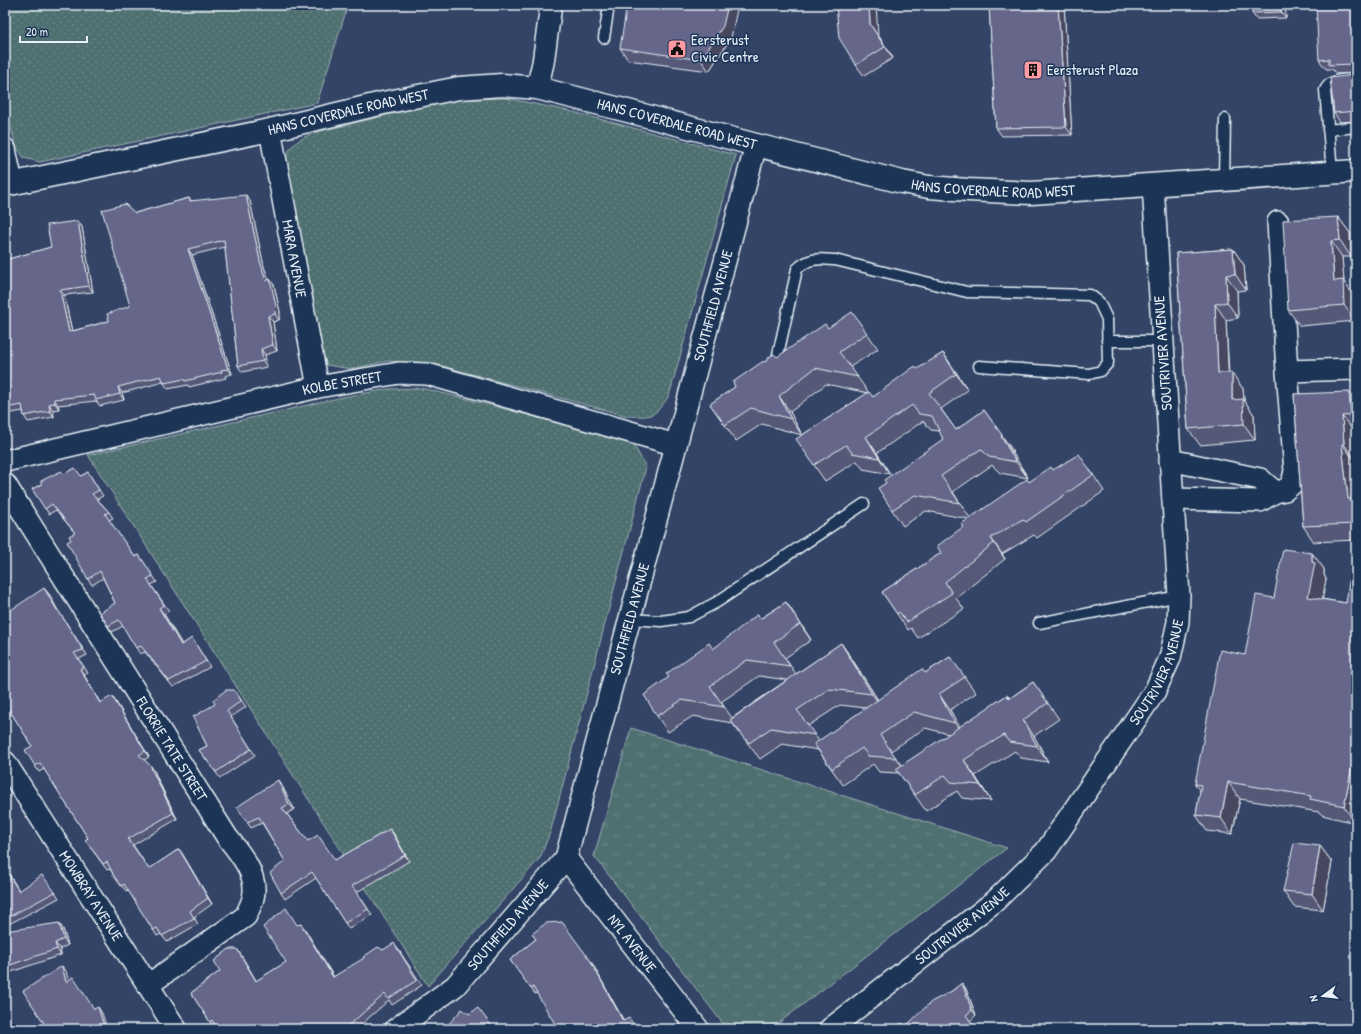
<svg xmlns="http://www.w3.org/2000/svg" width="1361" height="1034" viewBox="0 0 1361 1034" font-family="'Patrick Hand',sans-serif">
	<defs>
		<pattern id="grass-dots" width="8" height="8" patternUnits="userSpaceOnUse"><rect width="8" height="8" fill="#4f7071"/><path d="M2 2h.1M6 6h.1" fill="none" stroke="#688586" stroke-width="1.8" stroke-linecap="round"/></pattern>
		<pattern id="park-tufts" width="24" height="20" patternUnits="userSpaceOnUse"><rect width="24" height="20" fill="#4f7071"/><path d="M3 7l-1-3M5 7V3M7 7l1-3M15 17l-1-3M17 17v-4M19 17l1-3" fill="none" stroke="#688586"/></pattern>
	</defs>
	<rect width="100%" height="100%" fill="#346"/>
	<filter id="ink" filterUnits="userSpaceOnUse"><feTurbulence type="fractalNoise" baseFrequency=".025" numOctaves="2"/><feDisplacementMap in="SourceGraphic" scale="8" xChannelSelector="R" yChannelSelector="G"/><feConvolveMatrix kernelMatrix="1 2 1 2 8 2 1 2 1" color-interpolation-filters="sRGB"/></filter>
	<g filter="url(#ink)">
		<!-- grass -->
		<path fill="url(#grass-dots)" stroke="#9cb0b4" d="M5 5H348L317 103 40 162 24 158 16 146 5 105Z
			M506 98 569 111 736 155 669 396C654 417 653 417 627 416L431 363 388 361 351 369 327 365 319 343 283 164C291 144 294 142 313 133L450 100Z
			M421 388 459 397 632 442 646 467 551 830 540 858 428 986 88 455 343 397 389 389Z"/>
		<!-- park -->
		<path fill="url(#park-tufts)" stroke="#9cb0b4" d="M631 728 1007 848 771 1029H727L594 856Z"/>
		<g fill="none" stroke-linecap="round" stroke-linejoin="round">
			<!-- service casing -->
			<g stroke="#e8f1f8" stroke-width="13">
				<path id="service" d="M604 38 609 5
					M1328 130 1356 127
					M1332 172 1325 90C1331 78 1344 80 1356 79
					M1224 180 1225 119
					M1107 341H1163
					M775 368 797 269C810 257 818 259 835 260L967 292 1090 295 1099 302 1107 319 1108 363 1101 371 1089 374 979 366
					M630 619 661 621 689 617 717 602 864 504
					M1039 623 1179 596"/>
			</g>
			<!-- minor casing -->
			<g stroke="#e8f1f8" stroke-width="24">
				<g id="minor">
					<path d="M537 88 543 63 551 5"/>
					<path id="s1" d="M270 130 318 387"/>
					<path d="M5 149 12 183"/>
					<path d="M1287 371 1356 369"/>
					<path d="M1170 460 1260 479 1275 492"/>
					<path id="s2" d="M5 461 318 387 399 373 427 374 676 445"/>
					<path id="s3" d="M5 484 227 837C240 853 259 876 253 898 252 904 248 910 246 916L148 985"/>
					<path d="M1173 499 1260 501 1275 492 1285 490 1292 484 1295 471 1287 371 1278 222"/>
					<path id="s4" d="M5 762 176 1029"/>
					<path id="s5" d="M566 858 698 1029"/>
					<path id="s6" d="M396 1029 455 986 566 858 756 145"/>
					<path id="s7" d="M830 1029 995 901 1046 851 1155 691 1170 658 1178 622 1179 596 1153 185"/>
				</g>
			</g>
			<!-- tertiary casing -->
			<g stroke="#e8f1f8" stroke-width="25">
				<g id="tertiary">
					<path id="s8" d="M5 185 270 130 383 103 459 88 502 85 537 88 624 110 756 145 902 182 929 187 968 190 1031 193 1356 171"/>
				</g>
			</g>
			<!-- service -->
			<use href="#service" stroke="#1d3557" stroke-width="10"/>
			<!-- minor -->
			<use href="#minor" stroke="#1d3557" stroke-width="21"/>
			<!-- tertiary -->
			<use href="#tertiary" stroke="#1d3557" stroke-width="22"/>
		</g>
		<!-- wall -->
		<path fill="#575877" stroke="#e8f1f8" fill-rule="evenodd" d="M989 5H1064L1072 135 1002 136 996 128Z
			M1251 5H1285L1286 18 1256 19 1252 13Z
			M1356 5V121L1340 122 1334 113 1353 75 1355 73 1336 74 1332 69H1326L1319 60Z
			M878 35 893 58 864 76 856 65Z
			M731 38 709 71 628 60 620 48Z
			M189 198 191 201H250L264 267 269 280 274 285 280 312 279 320 273 322 277 351 265 355 267 367 242 372 238 366 225 247 192 255 232 374 225 376 226 378 189 387 188 385 168 389 163 382 122 393 124 400 100 406 96 401 58 405 59 409 53 410 54 417 28 422 24 416 23 411 5 414V260L51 247 78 221 82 227 93 292 64 295 72 331 109 321 130 306 135 213Z
			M1338 217 1350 233 1351 257H1342L1344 282 1354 296 1355 321 1300 326 1288 310Z
			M1233 249 1244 265 1246 290 1237 291 1238 318 1226 320 1229 373H1232L1243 389 1244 400 1254 415 1255 440 1200 445 1188 429 1176 253Z
			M867 333 878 349 850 367 869 393 873 397 943 353 968 390 941 409 956 430 984 410 1013 451 1012 452 1028 478 1000 473 992 465 953 492 970 518 1029 482 1053 470H1090L1104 491 1037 538 1034 535 1002 554 1005 559 956 598 964 609 918 638 911 628 908 630 882 592 941 553 963 527 969 519 926 511 903 526 892 510 943 439 940 431 931 430 923 421 877 453 890 474 863 469 857 461 825 481 814 465 802 435 762 424 736 441 710 404 735 387 777 357ZM826 384 868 393 802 435 790 412Z
			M1294 394 1356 401V432H1354L1356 460H1354L1356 483V540L1314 542 1303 526Z
			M88 472 103 496 97 499 109 512 113 518 109 520 135 557 139 555 157 582 151 585 169 611 164 614 182 645 192 638 210 667 173 687 145 652 140 654 123 626 112 632 108 626 115 603 103 578 92 585 88 579 71 540 75 533 56 510 49 514 32 489 64 474 81 476Z
			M5 549 8 554 5 555Z
			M1312 553 1324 569V575L1326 579 1322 599 1346 603 1356 569V819L1355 823 1322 815 1319 812 1240 799 1232 834 1207 831 1196 815 1200 791 1195 784 1245 655 1274 598Z
			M49 594 57 610 62 616 87 655 79 659 88 673 84 675 100 703 116 702 149 757 144 760 155 772 156 776 177 819 133 845 149 869 179 849 183 855 212 904 194 917 198 924 167 942 161 934 157 936 128 890 126 891 114 876 110 869 107 870 85 840 88 838 44 769 39 772 35 766 32 746 12 714 10 715 5 708Z
			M786 602 811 640 785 658 796 674 841 643 852 659 878 700 925 673 950 657 976 693 950 710 960 727 1007 695 1010 698 1033 682 1059 719 1034 736 1048 762 1021 758 1015 751 975 776 991 801 962 798 957 791 926 811 899 773 879 772 873 764 843 785 818 750 782 744 760 759 742 736 732 723 693 716 668 732 657 716 713 649ZM759 676 787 680 732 718 721 702ZM840 705 866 708 819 741 808 726ZM925 728 949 734 902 766 891 751Z
			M238 695 246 707 231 717 255 755 220 778 199 750 207 746 193 717Z
			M282 786 294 809 287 814 308 841 335 860 390 829 409 861 357 892 372 915 349 929 316 878 285 899 281 893 285 861 262 823 251 828 247 822Z
			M1320 846 1332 862 1323 910 1294 907 1283 891Z
			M5 868 19 890 55 892 59 898 5 926Z
			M301 924 334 977 383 950 398 949 422 985 392 1005 389 1000 356 1029H217L216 1027 214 1028 191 993 220 971 241 955 256 981 286 962 298 925Z
			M63 929 68 945 60 949 61 955 11 972 7 966Z
			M532 934 593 965 624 1021 637 1029 537 993 535 994 510 960 536 939Z
			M962 983 966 989 976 1015 970 1021 976 1029H893L905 1027Z"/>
		<!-- shaded-wall -->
		<path fill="#474761" stroke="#e8f1f8" d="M728 5H738L731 38 709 71 701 60Z
			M869 5H876L878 35 893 58 870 24Z
			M1058 5H1064L1072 135 1066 127Z
			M1281 5H1285L1286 18 1281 12Z
			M246 195 250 201 264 267 271 286 266 281 260 261Z
			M1338 217 1350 233 1351 257 1340 240Z
			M78 221 82 227 93 292 89 286Z
			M1331 241 1342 257 1344 282 1354 296 1355 321 1344 305 1334 281Z
			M188 249 192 255 232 374 228 369Z
			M1233 249 1244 265 1246 290 1235 274Z
			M1226 275 1237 291 1238 318 1227 302Z
			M270 279 274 285 280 312 279 320 275 314Z
			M60 290 64 295 73 338 69 332Z
			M1215 304 1226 320 1229 389 1218 373Z
			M268 316 273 322 277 351 273 345Z
			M261 349 265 355 267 367 263 361Z
			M943 353 954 369 968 390 956 374Z
			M1232 373 1243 389 1244 400 1254 415 1255 440 1244 424 1232 400Z
			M118 387 122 393 124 400 120 394Z
			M1349 392 1356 401V422L1351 415Z
			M779 396 790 412 802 435 791 419Z
			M54 399 58 405 59 409 55 403Z
			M49 404 53 410 54 417 50 411Z
			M1342 416 1354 432 1356 460 1344 444Z
			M1001 436 1012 452 1028 478 1016 462Z
			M866 437 877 453 890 474 879 458Z
			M1342 444 1354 460 1356 483V510L1348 499Z
			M991 538 1002 554 1005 559 994 543Z
			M1312 553 1324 569V575L1326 579 1320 613 1308 597 1312 562Z
			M44 588 49 594 61 616 57 610Z
			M786 602 797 618 811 640 800 624Z
			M159 608 164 614 186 651 181 645Z
			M841 643 852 659 884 710 872 694Z
			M80 669 84 675 104 709 100 703Z
			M939 694 950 710 966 739 955 723Z
			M112 696 116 702 149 757 145 751Z
			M1023 720 1034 736 1048 762 1037 746Z
			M1356 746V819L1355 823 1344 806Z
			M964 760 975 776 991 801 980 785Z
			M151 766 155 772 156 776 177 819 173 813 152 770Z
			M278 780 282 786 294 809 289 804Z
			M1228 782 1240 799 1232 834 1221 818Z
			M390 829 394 834 409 861 405 855Z
			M1320 846 1332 862 1323 910 1312 894Z
			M179 849 183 855 212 904 208 898Z
			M59 923 63 929 68 945 64 939Z
			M301 924 305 929 337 983 333 977Z
			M55 943 60 949 61 955 57 949Z
			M237 949 241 955 260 987 256 981Z
			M590 960 593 965 627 1027 623 1021Z
			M62 966 66 971 70 987 66 982Z
			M962 983 966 989 976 1015 972 1010Z
			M98 1007 102 1013 107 1029H105Z"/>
		<!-- building -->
		<path fill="#65668a" stroke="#e8f1f8" d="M627 5H728L723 26 701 60 620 48Z
			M836 5H869L870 24 885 47 856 65 839 38Z
			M989 5H1058L1066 127 996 128Z
			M1251 5H1281V12L1252 13Z
			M1316 5H1356V69L1352 64 1329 65V59L1319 60Z
			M1356 69V111L1334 113 1330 78 1353 75 1355 73Z
			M246 195 260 261 266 281 270 279 276 306 275 314 268 316 273 345 261 349 263 361 238 366 224 240 188 249 228 369 221 370 222 372 185 381 184 379 164 383 161 376 118 387 120 394 96 400 94 395 54 399 55 403 49 404 50 411 24 416 22 405 5 408V260L51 247 47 225 78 221 89 286 60 290 69 332 109 321 107 314 130 306 102 210 125 204 135 213 189 198 190 201Z
			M1338 217 1340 240 1331 241 1334 281 1343 280 1344 305 1288 310 1283 220Z
			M1233 249 1235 274 1226 275 1227 302 1215 304 1218 373H1232V400L1243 399 1244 424 1188 429 1176 253Z
			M852 312 867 333 839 352 858 377 815 368 779 396 791 419 751 408 725 425 710 404 735 387 733 382 762 362 767 361 769 357 774 354 777 357 825 324 828 328Z
			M943 353 956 374 929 393 956 430 984 410 1002 435 1001 436 1016 462 989 457 981 449 941 476 960 503 915 495 892 510 878 488 886 483 884 480 943 439 932 416 919 414 912 405 866 437 879 458 852 453 846 445 814 465 796 439 869 392 873 397 915 366 917 369Z
			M1349 392 1351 415 1342 416 1344 444H1342L1348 499H1356V524L1303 526 1294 394Z
			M1079 454 1093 475 1026 522 1023 519 991 538 994 543 945 582 952 593 907 622 899 612 897 614 882 592 941 553 937 546 963 527 961 524 1027 479 1029 482 1051 467 1053 470Z
			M75 468 81 476 88 472 99 490 92 494 109 512 105 514 135 557 139 555 153 576 147 579 164 605 159 608 181 645 192 638 206 661 169 681 141 646 136 648 119 620 108 626 100 613 115 603 100 571 88 579 67 542 71 540 69 536 75 533 52 504 45 509 32 489 41 485V481L61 471 64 474Z
			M1283 549 1312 553V562L1315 563 1308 597 1346 603 1351 568 1356 569V746L1344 806 1310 799 1311 796 1228 782 1221 818 1196 815 1201 785 1195 784 1220 650 1245 655 1256 595 1274 598Z
			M44 588 57 610H58L83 650 74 653 84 667 80 669 100 703 112 696 145 751 139 755 151 766 152 770 173 813 128 839 149 869 179 849 208 898 190 911 194 918 162 936 157 928 153 930 124 884 121 886 114 876 107 862 103 864 85 840 88 838 40 763 35 766 25 750 32 746 8 708 6 709 5 708V614Z
			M786 602 800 624 774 642 790 666 747 660 710 686 724 707 682 700 657 716 644 695 669 677 666 674 709 643 713 649 758 614 760 619Z
			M841 643 872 694 829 689 797 710 815 735 771 728 749 743 730 720Z
			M950 657 965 677 939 694 955 723 914 712 880 735 896 758 868 756 862 748 832 769 814 744 922 669 925 673Z
			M1033 682 1048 703 1023 720 1037 746 1009 742 1004 735 964 760 980 785 951 782 945 775 915 795 896 769 1007 695 1009 699Z
			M226 690H234L241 701 227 711 251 749 216 772 199 750 207 746 193 717 215 704 213 700Z
			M278 780 289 804 282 808 308 841 318 835 335 860 390 829 405 855 352 886 368 909 345 923 312 872 281 893 270 873 285 861 259 817 247 822 237 807Z
			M1294 843 1320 846 1312 894 1283 891Z
			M5 869 19 891 42 875 55 892 5 919Z
			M286 908 297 925 301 924 333 977 364 958 363 957 378 947 383 950 394 943 417 980 388 999 385 994 349 1025 342 1029H217L212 1020 210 1022 191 993 220 971 214 961 229 949H237L256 981 286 962 263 927Z
			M562 922 590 960 623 1021 629 1018 637 1029H558L533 987 531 989 510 960 536 939 532 934 546 923Z
			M59 923 64 939 55 943 57 949 7 966 5 962V931Z
			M62 966 66 982 73 977 94 1009 98 1007 105 1029H35L44 1023 23 991Z
			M962 983 972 1010 966 1015 976 1029H893L902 1023 905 1027 931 1002 952 991Z
			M478 1008 494 1029H448L446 1027 462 1009 469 1014Z"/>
	</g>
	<!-- icons -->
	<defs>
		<g id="civic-square" transform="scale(1)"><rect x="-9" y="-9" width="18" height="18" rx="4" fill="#ff9aa2" stroke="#1d3557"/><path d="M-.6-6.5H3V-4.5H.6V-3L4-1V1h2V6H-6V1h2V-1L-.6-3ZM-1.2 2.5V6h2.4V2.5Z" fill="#111"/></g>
		<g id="building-square" transform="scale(1)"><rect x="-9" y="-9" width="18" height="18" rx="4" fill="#ff9aa2" stroke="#1d3557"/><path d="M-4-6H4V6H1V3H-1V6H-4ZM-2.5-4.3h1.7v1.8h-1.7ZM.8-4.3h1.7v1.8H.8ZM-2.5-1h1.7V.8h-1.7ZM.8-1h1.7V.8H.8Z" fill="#111"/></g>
	</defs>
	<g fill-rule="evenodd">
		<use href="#civic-square" x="677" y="49"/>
		<use href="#building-square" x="1033" y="70"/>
	</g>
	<g text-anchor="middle" stroke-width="3" stroke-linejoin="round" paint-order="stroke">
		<!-- poi labels -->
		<g font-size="15" fill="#e8f1f8" stroke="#1d3557" text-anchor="start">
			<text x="691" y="45">Eersterust<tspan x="691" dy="17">Civic Centre</tspan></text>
			<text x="1047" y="75">Eersterust Plaza</text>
		</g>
		<!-- street labels -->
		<g font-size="15" fill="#e8f1f8" stroke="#1d3557">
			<text dy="5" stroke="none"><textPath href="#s8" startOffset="351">HANS COVERDALE ROAD WEST</textPath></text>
			<text dy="5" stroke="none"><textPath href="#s8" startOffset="687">HANS COVERDALE ROAD WEST</textPath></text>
			<text dy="5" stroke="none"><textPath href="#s8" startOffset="1011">HANS COVERDALE ROAD WEST</textPath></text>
			<text dy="5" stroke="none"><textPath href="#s1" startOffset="131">MARA AVENUE</textPath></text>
			<text dy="5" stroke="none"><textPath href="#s6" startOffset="814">SOUTHFIELD AVENUE</textPath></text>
			<text transform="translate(1163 353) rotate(-94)" y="5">SOUTRIVIER AVENUE</text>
			<text dy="5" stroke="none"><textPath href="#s2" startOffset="346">KOLBE STREET</textPath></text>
			<text dy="5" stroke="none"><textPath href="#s6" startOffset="490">SOUTHFIELD AVENUE</textPath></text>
			<text dy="5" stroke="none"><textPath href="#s7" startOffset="492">SOUTRIVIER AVENUE</textPath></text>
			<text dy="5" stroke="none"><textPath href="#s3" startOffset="313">FLORRIE TATE STREET</textPath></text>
			<text dy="5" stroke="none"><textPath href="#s4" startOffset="159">MOWBRAY AVENUE</textPath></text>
			<text dy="5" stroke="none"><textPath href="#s6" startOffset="154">SOUTHFIELD AVENUE</textPath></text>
			<text dy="5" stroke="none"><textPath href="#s7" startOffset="168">SOUTRIVIER AVENUE</textPath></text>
			<text dy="5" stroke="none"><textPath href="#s5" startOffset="108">NYL AVENUE</textPath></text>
		</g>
	</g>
	<!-- margin -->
	<rect width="1361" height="1034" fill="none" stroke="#1d3557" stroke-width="20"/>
	<rect x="10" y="10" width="1341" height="1014" fill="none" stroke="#e8f1f8" stroke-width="1.5" filter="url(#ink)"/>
	<!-- north arrow -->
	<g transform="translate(1323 996) rotate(255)" stroke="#1d3557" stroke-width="3" paint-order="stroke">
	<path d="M0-3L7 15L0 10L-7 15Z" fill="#e8f1f8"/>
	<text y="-6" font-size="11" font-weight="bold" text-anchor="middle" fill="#e8f1f8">N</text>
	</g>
	<!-- scale -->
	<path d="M20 36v6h67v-6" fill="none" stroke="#e8f1f8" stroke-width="2"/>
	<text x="26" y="36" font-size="12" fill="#e8f1f8" stroke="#1d3557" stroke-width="3" paint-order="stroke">20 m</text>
</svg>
